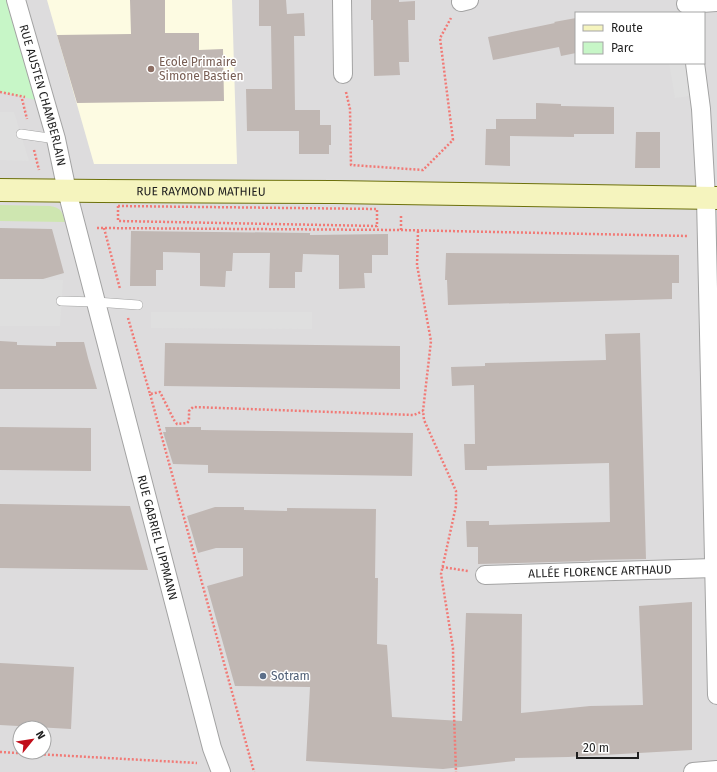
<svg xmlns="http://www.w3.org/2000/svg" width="717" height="772" viewBox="0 0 717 772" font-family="'Fira Sans',sans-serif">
	<rect width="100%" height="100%" fill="#efece6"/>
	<!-- residential -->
	<path fill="#dddcdd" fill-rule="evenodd" d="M0 0H717V772H0ZM576 13H704V63H576ZM20 728H44V752H20Z"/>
	<!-- education -->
	<path fill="#fdfbe2" d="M47 0H232L237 164H94Z"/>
	<!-- grass -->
	<path fill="#cee6b0" d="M0 205 50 206C61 208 62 211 65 222L0 221Z"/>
	<!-- park -->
	<path fill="#c7f6c7" d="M0 0H16L45 102 0 92Z"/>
	<!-- parking -->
	<path fill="#dfdfdf" d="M669 63H685L690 96 675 98Z
		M0 112H14L29 161 0 160Z
		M0 279 63 280 60 326H0Z
		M151 312H312V329L151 328Z"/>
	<!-- building -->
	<path fill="#c0b7b3" d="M130 0H165V33H199V50L223 49 224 101 77 103 57 35 131 34Z
		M259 0H286L287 14 304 13 305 36H294L295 110H320V125H331V145H329V154H299V131H247L246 89H272L271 26H259Z
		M371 0H399V2L415 1V20H408L409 62H399L400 75 374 76 373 20H371Z
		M576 18V53L561 56 559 47 493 60 488 37 555 23 554 22Z
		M536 103 561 104V106L614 107V134H574V137L510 136V166L485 165 486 129H496V119H536Z
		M636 132H660V168H635Z
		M0 228 52 229 64 273 43 279H0Z
		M131 231 310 233V235L388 234V255H372V273H364L365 288 339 289V255L303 254 302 272H295V288H269L270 253H233L232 271H226L225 287 200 286V253L163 252V270H156V286H130Z
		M446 253 679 255V283H672V299L448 305 447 280H445Z
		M640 333 646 559 590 560V561L478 564V547H467L466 521H489V525L610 522 609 463 487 466V470H465L464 444H475L474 385 452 386 451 367 485 366V363L606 360 605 334Z
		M0 341 17 342V345L56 346V342H84L88 358 97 389H0Z
		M165 343 400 346V389L164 386Z
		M0 427 91 428V471L0 470Z
		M165 427H201V430L413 433 412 476 208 473V465L173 464 163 432H166Z
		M0 504 130 506 148 570 0 568Z
		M215 507H244V510L287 511V508L376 509 375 578H378L377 644 387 645 392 717 462 721 466 613 522 614 521 713 590 706 643 705 639 606 692 602V750L568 757 515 758V761L443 769 306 761 310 687 235 686 207 586 243 576V548H216L198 553 187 516Z
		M0 663 74 667 71 729 0 725Z"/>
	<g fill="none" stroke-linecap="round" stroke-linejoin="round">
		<!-- lane casing -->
		<g stroke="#a3a3a3" stroke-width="10">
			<path id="lane" d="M21 134 56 139
				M61 301 96 302 138 305"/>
		</g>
		<!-- street casing -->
		<g stroke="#a3a3a3" stroke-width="20">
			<g id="street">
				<path id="s1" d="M16 0 56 139 67 191 212 748 221 772"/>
				<path d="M342 0 343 74"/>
				<path d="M461 2 469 0"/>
				<path d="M686 4 717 2"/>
				<path d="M695 63 701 109 706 198 717 695"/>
				<path id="s2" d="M485 575 714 568"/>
				<path d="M693 772 717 770"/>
			</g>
		</g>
		<!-- secondary casing -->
		<g stroke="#6d710c" stroke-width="24">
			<g id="secondary">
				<path id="s3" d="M0 190 100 191 334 192 717 198"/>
			</g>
		</g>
		<!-- path -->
		<path stroke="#f17a76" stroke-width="2.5" stroke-dasharray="2 2" stroke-linecap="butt" d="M0 92 25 97
			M346 92 350 109 351 165 423 170 453 140 440 38 451 18
			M22 99 27 119
			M34 150 39 170
			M118 206 377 209V226L118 221Z
			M97 228 401 230 688 236
			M104 228 120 289
			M401 230V214
			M418 231 417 265 431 341 423 411 424 420 456 491V506L441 574 453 648 454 715 456 772
			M128 318 150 394 160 392 174 420 177 424 187 423 189 421V411L193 407 414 415 423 411
			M150 394 254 772
			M442 567 468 571
			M0 752 197 763"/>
		<!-- lane -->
		<use href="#lane" stroke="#fff" stroke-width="9"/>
		<!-- street -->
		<use href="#street" stroke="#fff" stroke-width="18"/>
		<!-- secondary -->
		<use href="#secondary" stroke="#f5f4be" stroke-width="22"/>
	</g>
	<!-- markers -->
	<circle fill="#8d6e63" stroke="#fff" stroke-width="1.5" cx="151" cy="69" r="4"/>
	<circle fill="#5c6f8a" stroke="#fff" stroke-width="1.5" cx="263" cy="676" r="4"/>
	<g text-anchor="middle" stroke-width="3" stroke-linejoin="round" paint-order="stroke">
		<!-- education labels -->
		<g font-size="12" fill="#785e54" stroke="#fff" text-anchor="start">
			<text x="159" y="66">Ecole Primaire<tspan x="159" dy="14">Simone Bastien</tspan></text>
		</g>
		<!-- street labels -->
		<g font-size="12" fill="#1f1f1f" stroke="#fff">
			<text dy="4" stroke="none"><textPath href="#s1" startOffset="99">RUE AUSTEN CHAMBERLAIN</textPath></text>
			<text dy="4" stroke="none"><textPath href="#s3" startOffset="201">RUE RAYMOND MATHIEU</textPath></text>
			<text dy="4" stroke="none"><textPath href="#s1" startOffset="556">RUE GABRIEL LIPPMANN</textPath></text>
			<text dy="4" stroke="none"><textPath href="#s2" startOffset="115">ALLÉE FLORENCE ARTHAUD</textPath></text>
		</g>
		<!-- service labels -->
		<g font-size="12" fill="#4e5e75" stroke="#fff" text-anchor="start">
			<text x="271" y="680">Sotram</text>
		</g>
	</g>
	<!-- legend -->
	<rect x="575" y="12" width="130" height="52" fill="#ffffff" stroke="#a5a5a5"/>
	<rect x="583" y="25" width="20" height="6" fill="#f5f4be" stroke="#a5a5a5"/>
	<text x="611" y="32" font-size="12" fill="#1f1f1f">Route</text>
	<rect x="583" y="42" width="20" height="12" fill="#c7f6c7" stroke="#a5a5a5"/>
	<text x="611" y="52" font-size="12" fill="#1f1f1f">Parc</text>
	<!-- north arrow -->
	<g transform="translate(32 740) rotate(60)"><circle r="19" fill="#ffffff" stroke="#a5a5a5"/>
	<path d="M0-3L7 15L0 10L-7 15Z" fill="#c10e1a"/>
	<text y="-6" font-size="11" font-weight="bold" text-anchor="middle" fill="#1f1f1f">N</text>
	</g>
	<!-- scale -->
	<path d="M577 752v6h61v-6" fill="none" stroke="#1f1f1f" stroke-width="2"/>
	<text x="583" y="752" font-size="12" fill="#1f1f1f" stroke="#ffffff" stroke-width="3" paint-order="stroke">20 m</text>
</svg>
